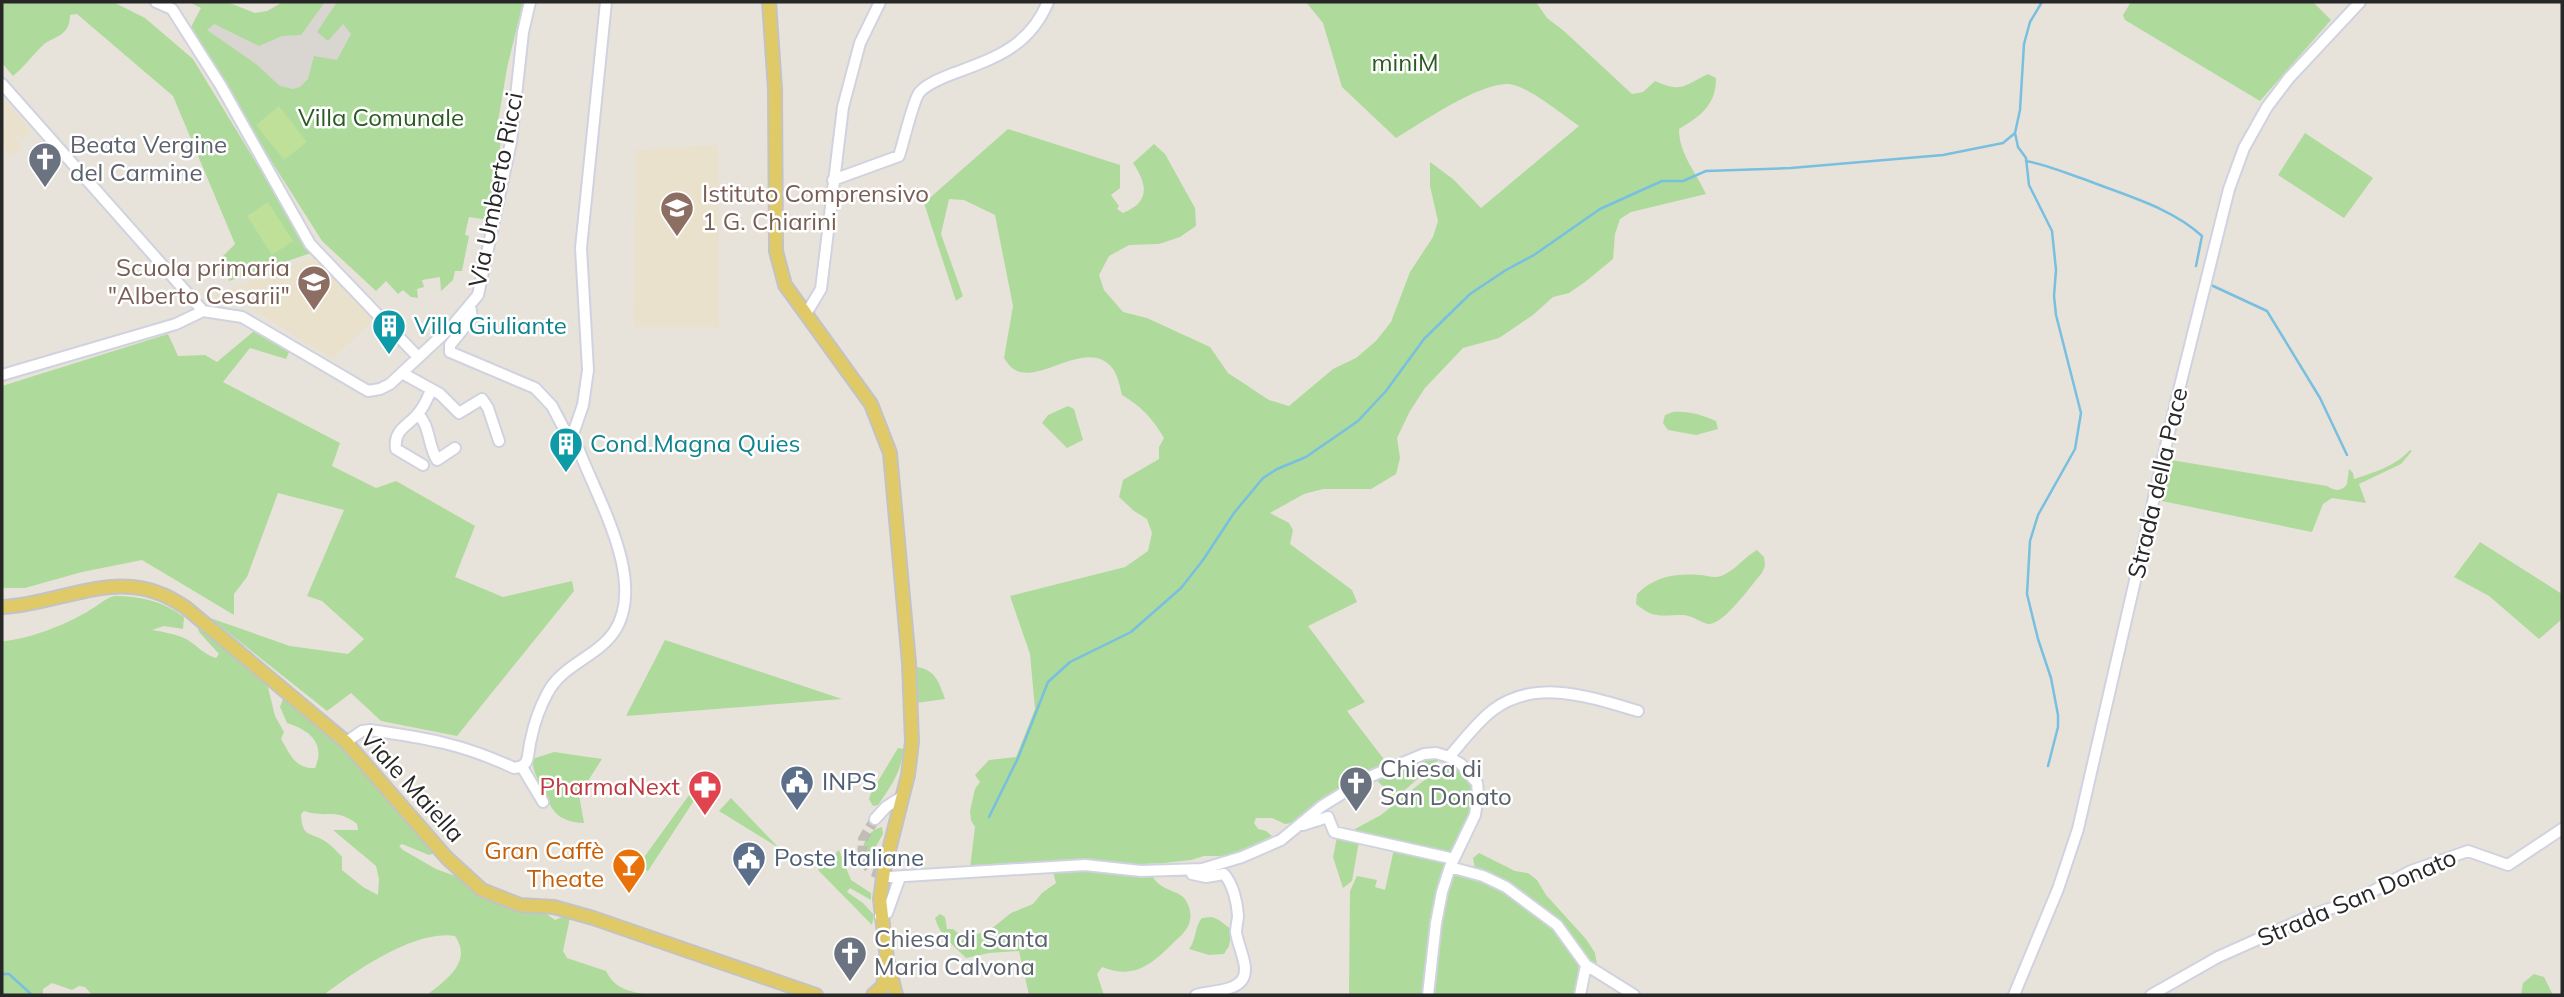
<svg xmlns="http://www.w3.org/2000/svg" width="2564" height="997" viewBox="0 0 2564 997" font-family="Mulish,sans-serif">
	<rect width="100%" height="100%" fill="#e8e3da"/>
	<!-- education -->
	<path fill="#e9e1cb" d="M2 97 31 131 22 140 17 134 14 136 22 148 10 157 2 145V128L7 124 2 118Z
		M718 145 719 327H634L636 150Z
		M317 256 376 318 332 359 249 307 216 298 214 295Z"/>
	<!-- green -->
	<path fill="#aeda9c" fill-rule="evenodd" d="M2 2H113L145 18 193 59 311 253 229 281 221 258 235 244 173 96 77 14 70 15C70 38 53 35 41 47 32 56 24 67 13 76L2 63Z
		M189 2H227L255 13 267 11 283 2H523L507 68 498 122 504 123 488 220 469 217 465 235 469 236 462 271H455L453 280 441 291 440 277 422 280 424 287 417 289 418 298 411 297 403 290 398 294 386 281 376 291 322 241 189 31 201 8Z
		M1306 2H1536L1547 18 1564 31 1632 94 1643 92 1655 81C1682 93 1683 86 1708 74L1716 78C1716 105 1701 116 1679 129 1679 154 1696 172 1706 194L1631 212 1620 219 1615 234 1613 259 1585 282 1569 293 1553 297 1533 315 1499 338 1463 348 1425 388 1410 411 1397 438 1400 458 1396 474 1371 489H1323L1304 494 1270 513 1289 523 1293 530 1290 544 1352 590 1357 602 1308 626 1365 702 1347 711 1389 766 1324 797 1292 823 1285 824 1272 818H1256L1254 823 1258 829 1266 831 1272 836 1231 856H1204L1191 860 1164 863 1119 865 1072 860 970 868 975 827 971 820 970 811 975 789 980 782 975 775 989 760 1016 757 1035 709 1030 654 1010 596 1125 567 1148 551 1152 533 1147 519 1134 511 1119 497 1123 480 1159 459V447L1164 438C1153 419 1141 406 1122 395 1120 387 1118 376 1113 369 1090 338 1046 379 1020 372 1012 370 1008 364 1004 358L1013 306 995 215 964 200 949 199 941 234 963 296 956 301 924 203 1008 129 1120 165V188L1111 195 1119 206 1117 209 1123 213C1151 202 1147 184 1133 163L1154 144 1165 154 1195 208 1196 226 1180 237 1159 244 1129 245 1109 256 1099 275 1104 290 1123 312 1147 318 1210 347 1228 373 1269 400 1289 406 1333 369 1356 358 1376 341 1391 322 1410 272 1433 237 1438 221 1430 186V162L1453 179 1481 208 1579 126C1563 115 1528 86 1509 84 1480 82 1421 123 1396 138L1342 87 1323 23Z
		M2131 2H2313L2331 20 2260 101 2125 20 2123 15Z
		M2305 133 2373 178 2344 218 2278 175Z
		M254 331 290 350 286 359 250 348 223 382 340 443 332 466 376 488 396 481 475 526 455 577 503 597 572 581 574 591 457 736 381 721 351 693 327 711 210 618 290 646 348 654 364 639 322 601 307 596 344 510 278 493 247 577 234 594V615L142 560 82 572 25 588H2V386L168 334 178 356 205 355 217 362Z
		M1068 406 1074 409 1083 440 1067 448 1042 423 1048 415Z
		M1673 412C1689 411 1702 415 1716 421L1718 429 1696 435 1668 430 1663 423 1665 415Z
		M2410 450 2412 451 2401 464 2359 484 2366 503 2332 498 2323 504 2312 532 2162 501 2171 460 2327 486C2334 491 2342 492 2347 484L2349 469 2353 473 2354 479C2375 472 2394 467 2410 450Z
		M2480 542 2562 594V619L2539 639 2489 596 2454 577Z
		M1757 550 1764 557 1765 566 1762 573C1752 584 1723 626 1708 624 1699 622 1692 615 1682 615 1661 615 1654 619 1636 604L1637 594C1654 577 1675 573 1699 575 1706 575 1714 579 1721 576 1735 571 1744 557 1757 550Z
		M114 596C140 596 163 601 184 617L183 629 164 626 152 630C164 632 176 634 186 639 197 645 204 655 216 658L219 654 199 632 197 624 266 679 275 716 284 732 281 739C290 754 295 769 315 768 326 743 309 730 287 723L280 707 283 699 289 698 348 747 435 853 429 855 402 844 399 846 403 850 436 869 458 877 479 891 542 911 555 920 567 915 570 918 563 951 567 958 606 971C615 990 632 992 651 995H427C446 980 473 962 455 936 416 929 355 971 325 994L326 995H92L85 987 79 986 72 990 52 983 43 989V995H2V641C27 640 68 624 90 610 99 605 104 599 114 596ZM304 811C328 819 334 807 357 824L358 830H333L376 866 379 879 378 895 363 887 342 870V857C337 851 332 846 325 841 310 832 302 838 301 814Z
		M665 640 842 699 626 716Z
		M916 667C935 669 939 682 945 699L916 703Z
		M898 748 903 749C903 770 889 789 878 805L873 806 869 799 871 793Z
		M554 752 602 759 579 795 584 823C556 822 551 809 541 786 536 776 533 770 532 759Z
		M1441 758 1396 798 1375 779 1416 761Z
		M1448 761C1491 783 1466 819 1451 851L1446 853 1355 832V829L1381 815Z
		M689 795 695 799 648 871 637 867Z
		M731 798 779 848 719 811Z
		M882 827 883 834 875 848 879 861 877 870C855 862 861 831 882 827Z
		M1337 837 1359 841 1352 881 1343 888 1333 857Z
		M1394 849 1445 860 1431 932 1424 995H1349L1350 891 1357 876 1377 880 1375 887 1385 890Z
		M839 850 851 880 871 893V900L850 888 847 892 863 903 874 915 872 925 818 870Z
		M1479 853 1515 871 1528 873 1537 880 1546 895 1586 939 1595 953 1597 965 1594 967 1562 928 1475 869 1473 858Z
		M1084 868 1151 873C1161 896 1183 886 1189 907 1194 925 1185 932 1173 943 1152 964 1134 980 1102 967L1097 974 1104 995H1029L1019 951 989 953 966 958C954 946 940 936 935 918L940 914 945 917 947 929H953L964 938 990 930 1011 913 1033 904 1042 893 1056 883 1053 872Z
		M1463 873 1505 889 1551 924 1579 961 1576 995H1431L1442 908 1452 874Z
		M1212 917 1219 920 1232 930 1229 946 1224 954 1209 955 1189 949C1197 939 1194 927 1202 918Z
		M2534 974 2544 977 2553 995H2521L2523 983Z"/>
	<!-- pitch -->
	<path fill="#bee099" d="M279 106 307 142 284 160 256 125Z
		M268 202 293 241 272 255 247 216Z"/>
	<!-- plaza -->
	<path fill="#d9d6d1" d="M325 2H337L317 32 328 41 343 24 351 34 337 60 314 56 308 79 300 87 293 89 280 86 256 64 207 30 214 24 259 46 282 36 301 35Z"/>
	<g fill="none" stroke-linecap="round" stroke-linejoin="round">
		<!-- stream -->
		<path stroke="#78bfe0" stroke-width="2.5" d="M2042 2 2030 22 2024 44 2020 110 2015 133 2018 147 2026 158 2029 185 2052 231 2056 270 2054 296 2056 315 2081 413 2075 449 2038 515 2030 541 2027 594 2038 639 2051 678 2058 715V727L2048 766
			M2026 161C2048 165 2068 174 2089 181 2127 196 2172 208 2202 236L2196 266
			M2209 282 2211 285 2267 311 2320 398 2347 455
			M989 817 1018 758 1048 682 1070 662 1131 632 1181 588 1203 560 1234 513 1263 478 1277 469 1306 457 1358 421 1386 391 1424 339 1470 294 1506 270 1534 255 1600 209 1662 181H1683L1706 171 1791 168 1943 155 2003 143 2015 133
			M2 974H9L32 995"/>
		<!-- minor-tunnel -->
		<path stroke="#c1bdb6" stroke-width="10" stroke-dasharray="10 5" stroke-linecap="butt" d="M875 819 863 839 862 859 871 871 889 877"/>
		<!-- minor casing -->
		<g stroke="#d0d2df" stroke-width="14">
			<path id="minor" d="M156 2 172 9 221 86 310 244 418 357
				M2 84 203 311
				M833 180 899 156C903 144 913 101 919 93 926 84 942 78 952 74 995 58 1029 47 1048 2
				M806 314 821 289 843 107 860 43 880 2
				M402 373 440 394 459 413 482 399 488 408 499 441
				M2 375 176 324 203 311 242 317 368 391 380 389 390 384 452 326 478 295 511 142 523 32 530 2
				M418 414C430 426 428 445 437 460L455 448
				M573 434 583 405 588 370 581 248 606 2
				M423 465 396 449C393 428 411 425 420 411 425 405 428 397 431 390
				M346 742 362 731 370 730C426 738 463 744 514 768 520 767 525 766 527 760 529 754 529 746 531 739 534 724 540 707 547 694 561 665 597 657 614 632 650 578 590 488 573 434L564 429 552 406 535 388 450 352V345L472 318 470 305
				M1449 757C1463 741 1477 722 1493 710 1536 677 1593 698 1638 711
				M522 767 543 802
				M875 819 886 807 903 796
				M1303 825 1328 817 1334 832 1454 859
				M1450 867 1483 876 1506 887 1557 925 1586 965 1634 995
				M1192 874 1206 877 1224 874C1233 884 1237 902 1238 915 1238 921 1236 926 1236 932 1237 945 1251 968 1242 980 1233 992 1209 991 1196 995
				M889 877 1085 865 1141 871 1202 869 1242 857 1281 840 1322 806 1369 777 1424 754 1436 753 1449 757 1461 764 1477 783 1478 794 1475 815 1450 867 1442 892 1436 923 1428 995
				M880 916 887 913 900 877
				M1580 995 1586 965
				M2014 995 2058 889 2078 829 2176 402 2229 189 2244 148 2267 107 2289 78 2360 2
				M2151 995 2218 957 2312 915 2358 899 2411 871 2468 851 2508 865 2562 829"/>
		</g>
		<!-- major casing -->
		<g stroke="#c3c3c3" stroke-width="16">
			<path id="major" d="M769 2 775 89 776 251 785 285 871 404 890 453 909 663 912 742 908 775 884 870 880 899 887 959 896 995
				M2 607C55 605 109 572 161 594 169 597 177 602 185 607L346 742 447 858 482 890 520 905 554 907 593 918 816 995
				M873 995 883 986 886 966"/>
		</g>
		<!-- minor -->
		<use href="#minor" stroke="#fff" stroke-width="10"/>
		<!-- major -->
		<use href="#major" stroke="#e0ca68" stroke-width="12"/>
	</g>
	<!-- icons -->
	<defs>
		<g id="church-pin" transform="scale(1.75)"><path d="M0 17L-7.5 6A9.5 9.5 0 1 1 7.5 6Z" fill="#6b7280" stroke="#fff"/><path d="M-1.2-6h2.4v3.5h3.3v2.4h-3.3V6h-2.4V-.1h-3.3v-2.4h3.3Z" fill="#fff"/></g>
		<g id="school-pin" transform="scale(1.75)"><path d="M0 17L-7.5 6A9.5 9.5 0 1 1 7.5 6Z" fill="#8d6e63" stroke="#fff"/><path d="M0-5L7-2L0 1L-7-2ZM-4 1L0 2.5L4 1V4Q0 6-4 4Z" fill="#fff"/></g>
		<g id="building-pin" transform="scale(1.75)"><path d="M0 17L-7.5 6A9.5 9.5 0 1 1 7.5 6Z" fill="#0f9aa8" stroke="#fff"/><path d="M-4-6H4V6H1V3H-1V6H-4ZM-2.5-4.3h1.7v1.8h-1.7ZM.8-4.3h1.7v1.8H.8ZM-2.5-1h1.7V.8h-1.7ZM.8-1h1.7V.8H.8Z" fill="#fff"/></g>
		<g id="civic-pin" transform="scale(1.75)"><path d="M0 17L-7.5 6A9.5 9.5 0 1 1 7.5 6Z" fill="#5c6f8a" stroke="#fff"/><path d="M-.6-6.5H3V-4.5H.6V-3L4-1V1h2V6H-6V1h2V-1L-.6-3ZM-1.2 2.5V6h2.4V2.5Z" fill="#fff"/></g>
		<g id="pharmacy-pin" transform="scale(1.75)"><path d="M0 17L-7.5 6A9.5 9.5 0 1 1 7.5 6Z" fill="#e0444e" stroke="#fff"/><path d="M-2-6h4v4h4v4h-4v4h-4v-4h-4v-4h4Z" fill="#fff"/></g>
		<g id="bar-pin" transform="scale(1.75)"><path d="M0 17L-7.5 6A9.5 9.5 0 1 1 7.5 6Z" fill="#e8710a" stroke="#fff"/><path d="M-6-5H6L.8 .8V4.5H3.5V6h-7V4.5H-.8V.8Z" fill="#fff"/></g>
	</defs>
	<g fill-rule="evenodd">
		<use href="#church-pin" x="45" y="159"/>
		<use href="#school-pin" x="677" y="208"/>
		<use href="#school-pin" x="314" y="282"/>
		<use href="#building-pin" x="389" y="326"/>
		<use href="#building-pin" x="566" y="444"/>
		<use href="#civic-pin" x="797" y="782"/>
		<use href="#church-pin" x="1356" y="783"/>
		<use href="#pharmacy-pin" x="705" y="787"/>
		<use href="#civic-pin" x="749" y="858"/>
		<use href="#bar-pin" x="629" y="865"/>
		<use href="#church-pin" x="850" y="953"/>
	</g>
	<g text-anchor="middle" stroke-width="5" stroke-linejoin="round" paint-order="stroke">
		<!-- park labels -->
		<g font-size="24" fill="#2a5b21" stroke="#fff">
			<text x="1405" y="71">miniM</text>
			<text x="381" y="126">Villa Comunale</text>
		</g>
		<!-- worship labels -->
		<g font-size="24" fill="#5b616d" stroke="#fff" text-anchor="start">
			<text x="70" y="153">Beata Vergine<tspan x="70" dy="28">del Carmine</tspan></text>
			<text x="1380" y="777">Chiesa di<tspan x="1380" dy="28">San Donato</tspan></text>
			<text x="874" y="947">Chiesa di Santa<tspan x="874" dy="28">Maria Calvona</tspan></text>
		</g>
		<!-- street labels -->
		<g font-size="24" fill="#272727" stroke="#fff">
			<text transform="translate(496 190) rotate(-79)" y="8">Via Umberto Ricci</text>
			<text transform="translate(2158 483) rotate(-77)" y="8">Strada della Pace</text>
			<text transform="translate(412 786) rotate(48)" y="8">Viale Maiella</text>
			<text transform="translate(2357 898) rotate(-23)" y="8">Strada San Donato</text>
		</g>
		<!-- education labels -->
		<g font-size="24" fill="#785e54" stroke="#fff" text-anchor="start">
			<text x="702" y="202">Istituto Comprensivo<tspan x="702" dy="28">1 G. Chiarini</tspan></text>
			<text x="290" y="276" text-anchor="end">Scuola primaria<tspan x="290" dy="28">"Alberto Cesarii"</tspan></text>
		</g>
		<!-- culture labels -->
		<g font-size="24" fill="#0d838f" stroke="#fff" text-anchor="start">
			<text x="414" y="334">Villa Giuliante</text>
			<text x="590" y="452">Cond.Magna Quies</text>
		</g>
		<!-- service labels -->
		<g font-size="24" fill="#4e5e75" stroke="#fff" text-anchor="start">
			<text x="822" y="790">INPS</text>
			<text x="774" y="866">Poste Italiane</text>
		</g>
		<!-- health labels -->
		<g font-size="24" fill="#be3a42" stroke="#fff" text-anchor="end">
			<text x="680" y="795">PharmaNext</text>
		</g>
		<!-- food labels -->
		<g font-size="24" fill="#c56008" stroke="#fff" text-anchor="end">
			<text x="604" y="859">Gran Caffè<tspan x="604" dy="28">Theate</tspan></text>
		</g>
	</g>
	<!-- border -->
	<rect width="2564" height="997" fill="none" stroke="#272727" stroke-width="7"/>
</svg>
